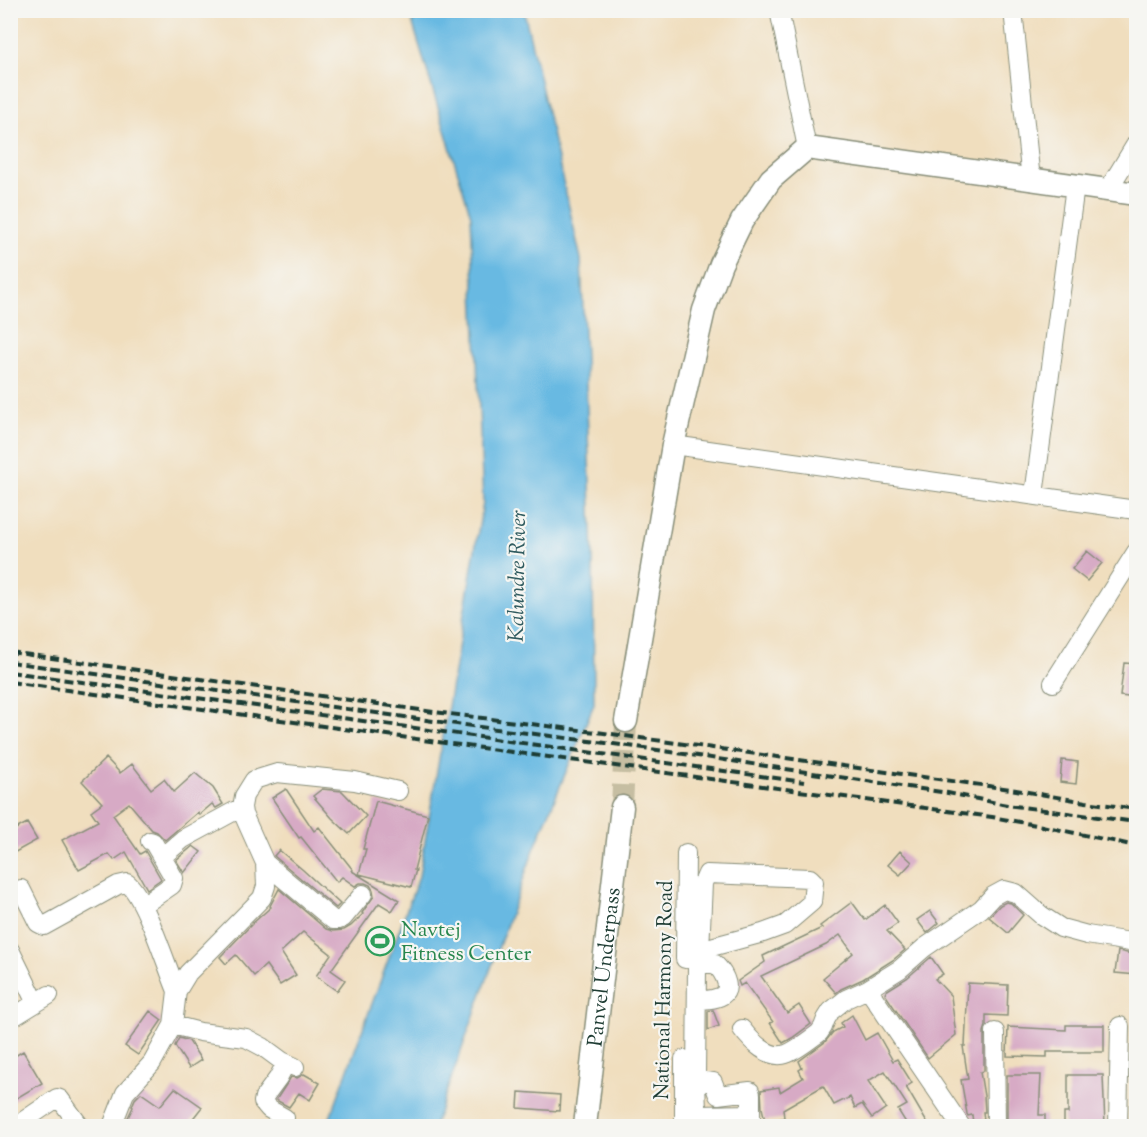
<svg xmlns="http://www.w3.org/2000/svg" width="1147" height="1137" viewBox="0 0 1147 1137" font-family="'Sorts Mill Goudy',serif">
	<rect width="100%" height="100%" fill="#f6f6f2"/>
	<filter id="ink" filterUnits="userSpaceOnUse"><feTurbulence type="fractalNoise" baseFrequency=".0167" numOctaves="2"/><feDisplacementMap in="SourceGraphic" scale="12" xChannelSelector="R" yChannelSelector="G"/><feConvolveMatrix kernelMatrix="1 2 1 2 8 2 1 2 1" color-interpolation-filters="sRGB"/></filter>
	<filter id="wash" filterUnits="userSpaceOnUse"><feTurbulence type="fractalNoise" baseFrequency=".008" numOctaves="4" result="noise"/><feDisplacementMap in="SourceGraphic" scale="24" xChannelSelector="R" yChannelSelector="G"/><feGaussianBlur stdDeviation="1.35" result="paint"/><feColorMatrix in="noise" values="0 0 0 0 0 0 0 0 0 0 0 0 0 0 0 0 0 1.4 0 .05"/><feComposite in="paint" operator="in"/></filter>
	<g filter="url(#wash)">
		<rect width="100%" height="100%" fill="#f0debe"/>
		<!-- water -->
		<path fill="#67b9e2" stroke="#437b8b" stroke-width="1.5" d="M409 11H524L581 259 593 557 594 704 533 852 434 1126H327L419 876 483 503 471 216Z"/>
		<g id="blocks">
			<!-- building -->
			<path fill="#d7aac5" d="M1087 551 1102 563 1087 581 1072 569Z
				M1124 663 1137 664V698L1120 696Z
				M106 758 120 773 132 764 151 789 164 779 174 792 195 773 213 788 223 804 216 808 212 804 199 815 198 812 165 840 157 832 152 830 129 803 113 815 140 854 145 851 161 879 147 889 126 852 114 860 109 854 79 870 62 840 98 821 91 811 102 803 82 781Z
				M1062 760 1078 762 1076 784 1060 782Z
				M286 789 314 831 319 827 353 870 352 871 399 900 392 911 379 903 331 970 345 980 337 991 316 976 331 954 303 932 281 952 296 975 280 985 266 965 254 976 236 955 226 964 220 957 253 923 271 907 270 906 279 889 326 929 333 931 344 930 351 926 363 914 362 913 374 896 373 890 370 885 365 883H360L355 886 342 877 337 882 301 837 299 838 272 798Z
				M322 789 342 791 366 816 349 834 332 818 313 796Z
				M376 801 428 815 414 870H416L411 887 359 874 366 849H363Z
				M27 823 37 840 10 855V832Z
				M193 846 201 852 184 873 176 860Z
				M279 850 303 870 340 904 336 908 274 856Z
				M900 851 912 862 900 875 888 865Z
				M852 902 865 920 885 905 898 923 887 931 905 950 893 960 863 979 841 989 836 993 823 978 853 953 840 935 826 945 761 976 787 1013 799 1005 811 1024 792 1038 783 1043 770 1023 773 1022 745 983 740 986 738 981 765 962 763 956 822 928 820 926Z
				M1006 902 1011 903 1023 915 1008 933 989 917 1000 905Z
				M930 911 939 923 927 933 917 920Z
				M1118 951 1132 954V958H1137V975L1115 973Z
				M931 957 943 974 935 979 951 996 956 1035 928 1058 885 994 886 991 907 978Z
				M968 983 1008 985 1007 1016 986 1015V1026L984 1032V1071L980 1072 984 1096 985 1112H983L984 1120 973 1123 972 1115 968 1116 967 1114 961 1080 968 1079 963 1046H965Z
				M713 1010 719 1026 708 1030V1011Z
				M150 1011 162 1020 138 1055 125 1046Z
				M852 1015 865 1040 877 1033 893 1061 897 1059 912 1083 906 1087 929 1126H908L898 1110 907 1105 885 1071 868 1081 886 1108 872 1118 862 1104 855 1108 850 1097 834 1105 823 1086 783 1109 784 1118 765 1121 762 1108 761 1090 779 1087 780 1092 803 1078 799 1070 802 1068 799 1061 825 1042 833 1032 843 1027 841 1023Z
				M1066 1025H1104V1052H1047V1057L1007 1056 1008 1027 1066 1030Z
				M179 1038 189 1041 201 1060 189 1068 175 1046Z
				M23 1051 42 1083 10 1102V1059Z
				M304 1074 320 1083 310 1100 299 1093 289 1107 276 1100 291 1077 297 1078Z
				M1007 1075H1041L1039 1115H1045V1126H1007Z
				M1068 1075H1103L1105 1126H1064V1113H1068Z
				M175 1088 202 1107 187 1126H124L133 1107 132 1106 135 1099 141 1093 160 1106Z
				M519 1092 560 1095 559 1111 518 1108Z"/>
		</g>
	</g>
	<g filter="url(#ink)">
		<use href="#blocks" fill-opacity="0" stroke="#888e79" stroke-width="1.5"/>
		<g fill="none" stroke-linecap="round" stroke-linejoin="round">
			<!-- major-tunnel -->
			<path stroke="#c6bea2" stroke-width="22" stroke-dasharray="22 11" stroke-linecap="butt" d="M622 807 626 721"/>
			<!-- minor casing -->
			<g stroke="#888e79" stroke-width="20">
				<path id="minor" d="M779 10 807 148
					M1013 10 1031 180
					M1108 190 1136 144
					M673 445 1136 510
					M1034 495 1075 186
					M1053 683 1136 552
					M162 857 183 839 242 807
					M265 863 333 920H339L343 918 363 894
					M10 894 21 889 38 923 44 926 118 885 127 883C145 896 167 968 177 991
					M143 905 172 885 174 878 153 842 150 841
					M685 949 700 950 763 933 785 925 812 902 814 882 810 878 707 874 703 883 700 950 697 967 696 1080 713 1082 718 1095 750 1091 751 1094V1126
					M10 950 36 1003 49 995
					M685 959 686 853
					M868 989 961 1126
					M697 1000C703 1000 710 1000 716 998 736 993 724 973 715 964L698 962
					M10 1019 36 1003
					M173 1025 200 1032 246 1038 263 1047 282 1061 295 1067
					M742 1029C751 1041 769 1060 786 1054 796 1051 810 1039 819 1033L823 1027 826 1019 831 1011 846 999 868 989 900 969 924 948 981 909 993 896 1004 890 1016 893 1041 915 1061 928 1087 935 1136 943
					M995 1032 996 1126
					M684 1080H696L697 1113 699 1115 751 1114
					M285 1118 269 1109 263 1102 264 1097 278 1078 286 1063
					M16 1126 57 1098 60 1099 80 1126
					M112 1126 125 1093 152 1063 173 1025 177 991 188 973 262 898 266 886 265 863 243 814 242 807 244 796 254 780 277 773 355 781 398 791
					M684 1126V1059
					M1118 1126 1120 1026"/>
			</g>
			<!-- major casing -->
			<g stroke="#888e79" stroke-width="25">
				<g id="major">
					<path d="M626 721 673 445 704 310 721 264 742 221 771 179 807 148 1136 194"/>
					<path id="s1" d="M585 1126 622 807"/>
				</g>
			</g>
			<!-- minor -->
			<use href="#minor" stroke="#fff" stroke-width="18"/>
			<!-- major -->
			<use href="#major" stroke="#fff" stroke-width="22"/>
			<!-- rail -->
			<path stroke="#1f3d34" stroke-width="4" stroke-dasharray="9 4.5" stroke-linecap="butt" d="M10 652 434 712 604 733 1010 789 1086 802 1136 809
				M10 662 433 721 637 747 948 793 1007 805 1136 822
				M10 672 804 782
				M10 682 430 741 992 817 1042 826 1136 846"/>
		</g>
	</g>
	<!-- icons -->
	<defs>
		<g id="stadium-ring" transform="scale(1.5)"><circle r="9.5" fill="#f6f6f2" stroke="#2e9e5b" stroke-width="1.5"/><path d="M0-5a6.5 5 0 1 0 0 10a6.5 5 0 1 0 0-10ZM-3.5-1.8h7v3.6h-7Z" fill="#2e9e5b"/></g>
	</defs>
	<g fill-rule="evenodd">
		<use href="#stadium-ring" x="380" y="941"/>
	</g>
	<g text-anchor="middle" stroke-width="4.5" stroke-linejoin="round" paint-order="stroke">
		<!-- leisure labels -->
		<g font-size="21" fill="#27864d" stroke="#f6f6f2" text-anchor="start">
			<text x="401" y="936">Navtej<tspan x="401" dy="24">Fitness Center</tspan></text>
		</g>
		<!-- street labels -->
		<g font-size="21" fill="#1f3d34" stroke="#f6f6f2">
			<text dy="7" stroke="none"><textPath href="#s1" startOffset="160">Panvel Underpass</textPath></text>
			<text transform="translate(663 990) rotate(-89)" y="7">National Harmony Road</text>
		</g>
		<!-- water labels -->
		<g font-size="22" font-style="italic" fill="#315c60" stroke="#f6f6f2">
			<text transform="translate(516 576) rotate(-89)" y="8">Kalundre River</text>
		</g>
	</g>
	<!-- margin -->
	<rect width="1147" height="1137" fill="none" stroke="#f6f6f2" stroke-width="36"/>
</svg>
